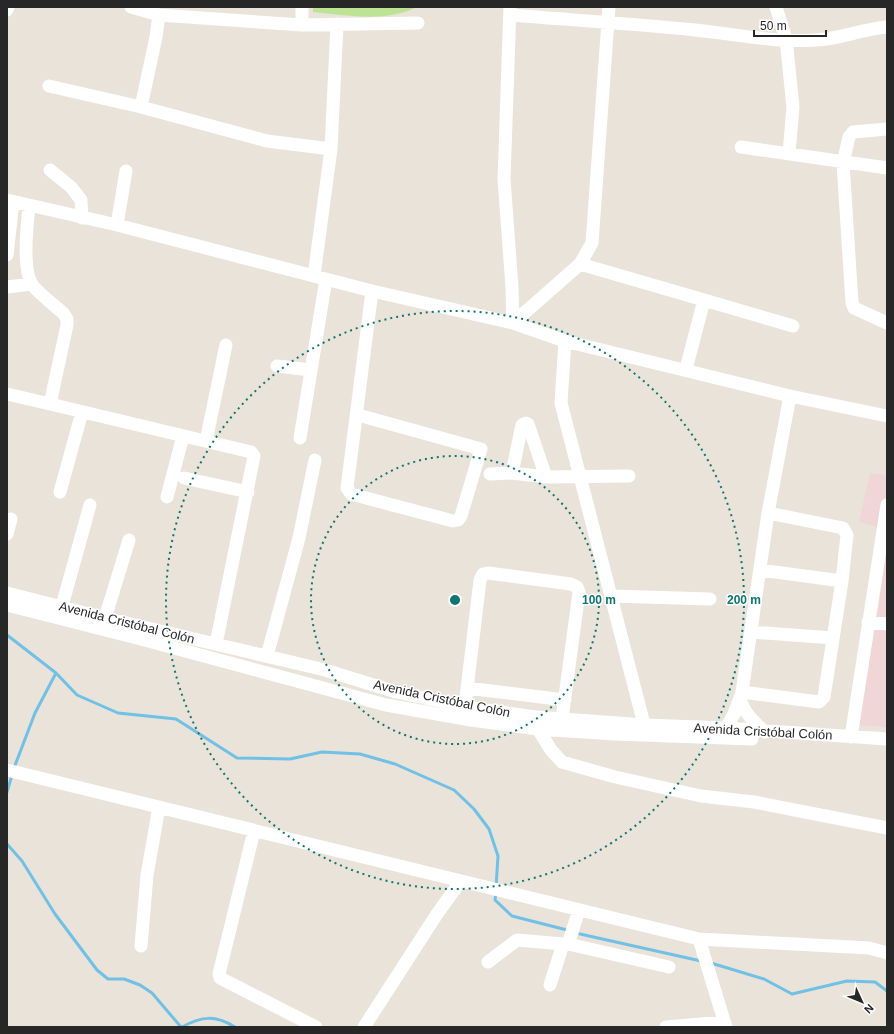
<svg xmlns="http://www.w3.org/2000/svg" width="894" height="1034" viewBox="0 0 894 1034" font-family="Helvetica,sans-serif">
	<rect width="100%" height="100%" fill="#e9e3d9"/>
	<!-- medical -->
	<path fill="#f0d6d6" d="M870 473 887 475V727L855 725 882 528 859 522Z"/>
	<!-- pitch -->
	<path fill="#bde494" d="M313 7H417C385 23 347 15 313 12Z"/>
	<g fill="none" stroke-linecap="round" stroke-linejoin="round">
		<!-- stream -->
		<path stroke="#71c0e6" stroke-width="3" d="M7 635 56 673 77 695 118 713 176 719 237 758 290 759 322 752 360 754 395 764 454 790 474 809 489 829 498 856 496 887
			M14 768 35 713 56 673
			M7 792 12 775
			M7 844 22 861 55 914 97 970 108 979H124L140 985 152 993 181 1027
			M496 892 495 900 512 916 567 930
			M580 934 701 961
			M711 963 764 979 792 994 847 981 875 982 887 991
			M182 1027C202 1016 215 1015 235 1027"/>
		<!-- minor -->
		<path stroke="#fff" stroke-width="13" d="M131 7 159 15 302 25 418 23
			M302 7V25
			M510 7 504 179 512 287 513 323
			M776 7 786 39 793 107 789 153
			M7 10 8 7
			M511 15C572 20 634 24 695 30 735 34 776 43 816 40 841 39 862 29 887 27
			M49 86 141 107 267 141 331 149
			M141 107 156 37 159 15
			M887 129 853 132 849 137 843 163 852 303 854 308 887 323
			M741 147 887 168
			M50 170 71 187 81 200 82 218
			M7 200 117 225 372 291 513 323 565 341 790 396 887 416
			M29 207C27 224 22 271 33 286 42 296 53 304 63 313L67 319V325L50 404 251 452 254 456 216 644
			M117 225 126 171
			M7 255 13 202
			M580 264 704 300 686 369
			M314 276 331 149 337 24
			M7 287 32 284
			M704 300 793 326
			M513 323 580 264 592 243 609 7
			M565 341 561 403 646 732
			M277 366 311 370
			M7 394 50 404
			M358 415 481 449 461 516 458 520 453 521 351 494 347 488 372 291
			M300 438 326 279
			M206 441 226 345
			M512 473 522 425 526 423 528 424 546 477
			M490 474 512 473 546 477 629 476
			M184 478 248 492
			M60 492 82 412
			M167 497 183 436
			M7 534 11 519
			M760 570 842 581
			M7 593 105 618 325 670 396 692 473 708 536 717 645 725 726 728 887 739
			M611 596 710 599
			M7 605 137 638 386 705 471 720 538 729 616 734 752 739
			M62 606 90 505
			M105 618 129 540
			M868 622 887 624
			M751 632 833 638
			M267 656 299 538 315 460
			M467 688 565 700
			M742 692 819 702 824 697 842 581 847 535 843 528 768 513
			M740 699C744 713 755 723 765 732
			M465 706 480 580 483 574 488 573 571 584 577 587 579 592 562 719
			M726 728 734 714 742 692 768 513 790 396
			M538 729 551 750 562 762 615 777 701 796 754 802 887 828
			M851 737 887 505
			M7 770 699 939 869 948 887 953
			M254 831 219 974 220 978 316 1027
			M579 910 568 944 669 967
			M699 939 726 1027
			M141 946 147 875 159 807
			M488 962 517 940 563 944
			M550 985 563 944H568
			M364 1027 437 914 460 882
			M666 1027 724 1022"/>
	</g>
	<!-- distance rings -->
	<g fill="none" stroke="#0f766e" stroke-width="2" stroke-dasharray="2 4">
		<circle cx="455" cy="600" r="144"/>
		<circle cx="455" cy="600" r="289"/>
	</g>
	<g text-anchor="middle" stroke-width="3" stroke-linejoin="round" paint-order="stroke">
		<!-- street labels -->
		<g font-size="13" fill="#272727" stroke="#fff">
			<text transform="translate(127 622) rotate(14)" y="5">Avenida Cristóbal Colón</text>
			<text transform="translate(442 698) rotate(12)" y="5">Avenida Cristóbal Colón</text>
			<text transform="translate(763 731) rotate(3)" y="5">Avenida Cristóbal Colón</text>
		</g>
	</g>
	<circle cx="455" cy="600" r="6" fill="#0f766e" stroke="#fff" stroke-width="2"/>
	<g font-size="12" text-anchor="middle" font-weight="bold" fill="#0f766e" stroke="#fff" stroke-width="3" stroke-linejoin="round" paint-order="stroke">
		<text x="599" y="604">100 m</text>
		<text x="744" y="604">200 m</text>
	</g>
	<!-- border -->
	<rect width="894" height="1034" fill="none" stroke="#272727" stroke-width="16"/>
	<!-- north arrow -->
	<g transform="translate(862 1002) rotate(134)" stroke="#ffffff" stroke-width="3" paint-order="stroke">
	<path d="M0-3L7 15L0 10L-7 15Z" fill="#272727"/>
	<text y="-6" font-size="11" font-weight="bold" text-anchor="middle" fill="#272727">N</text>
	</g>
	<!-- scale -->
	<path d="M754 30v6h72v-6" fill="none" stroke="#272727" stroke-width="2"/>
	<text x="760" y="30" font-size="12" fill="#272727" stroke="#ffffff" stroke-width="3" paint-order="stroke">50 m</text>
</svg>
